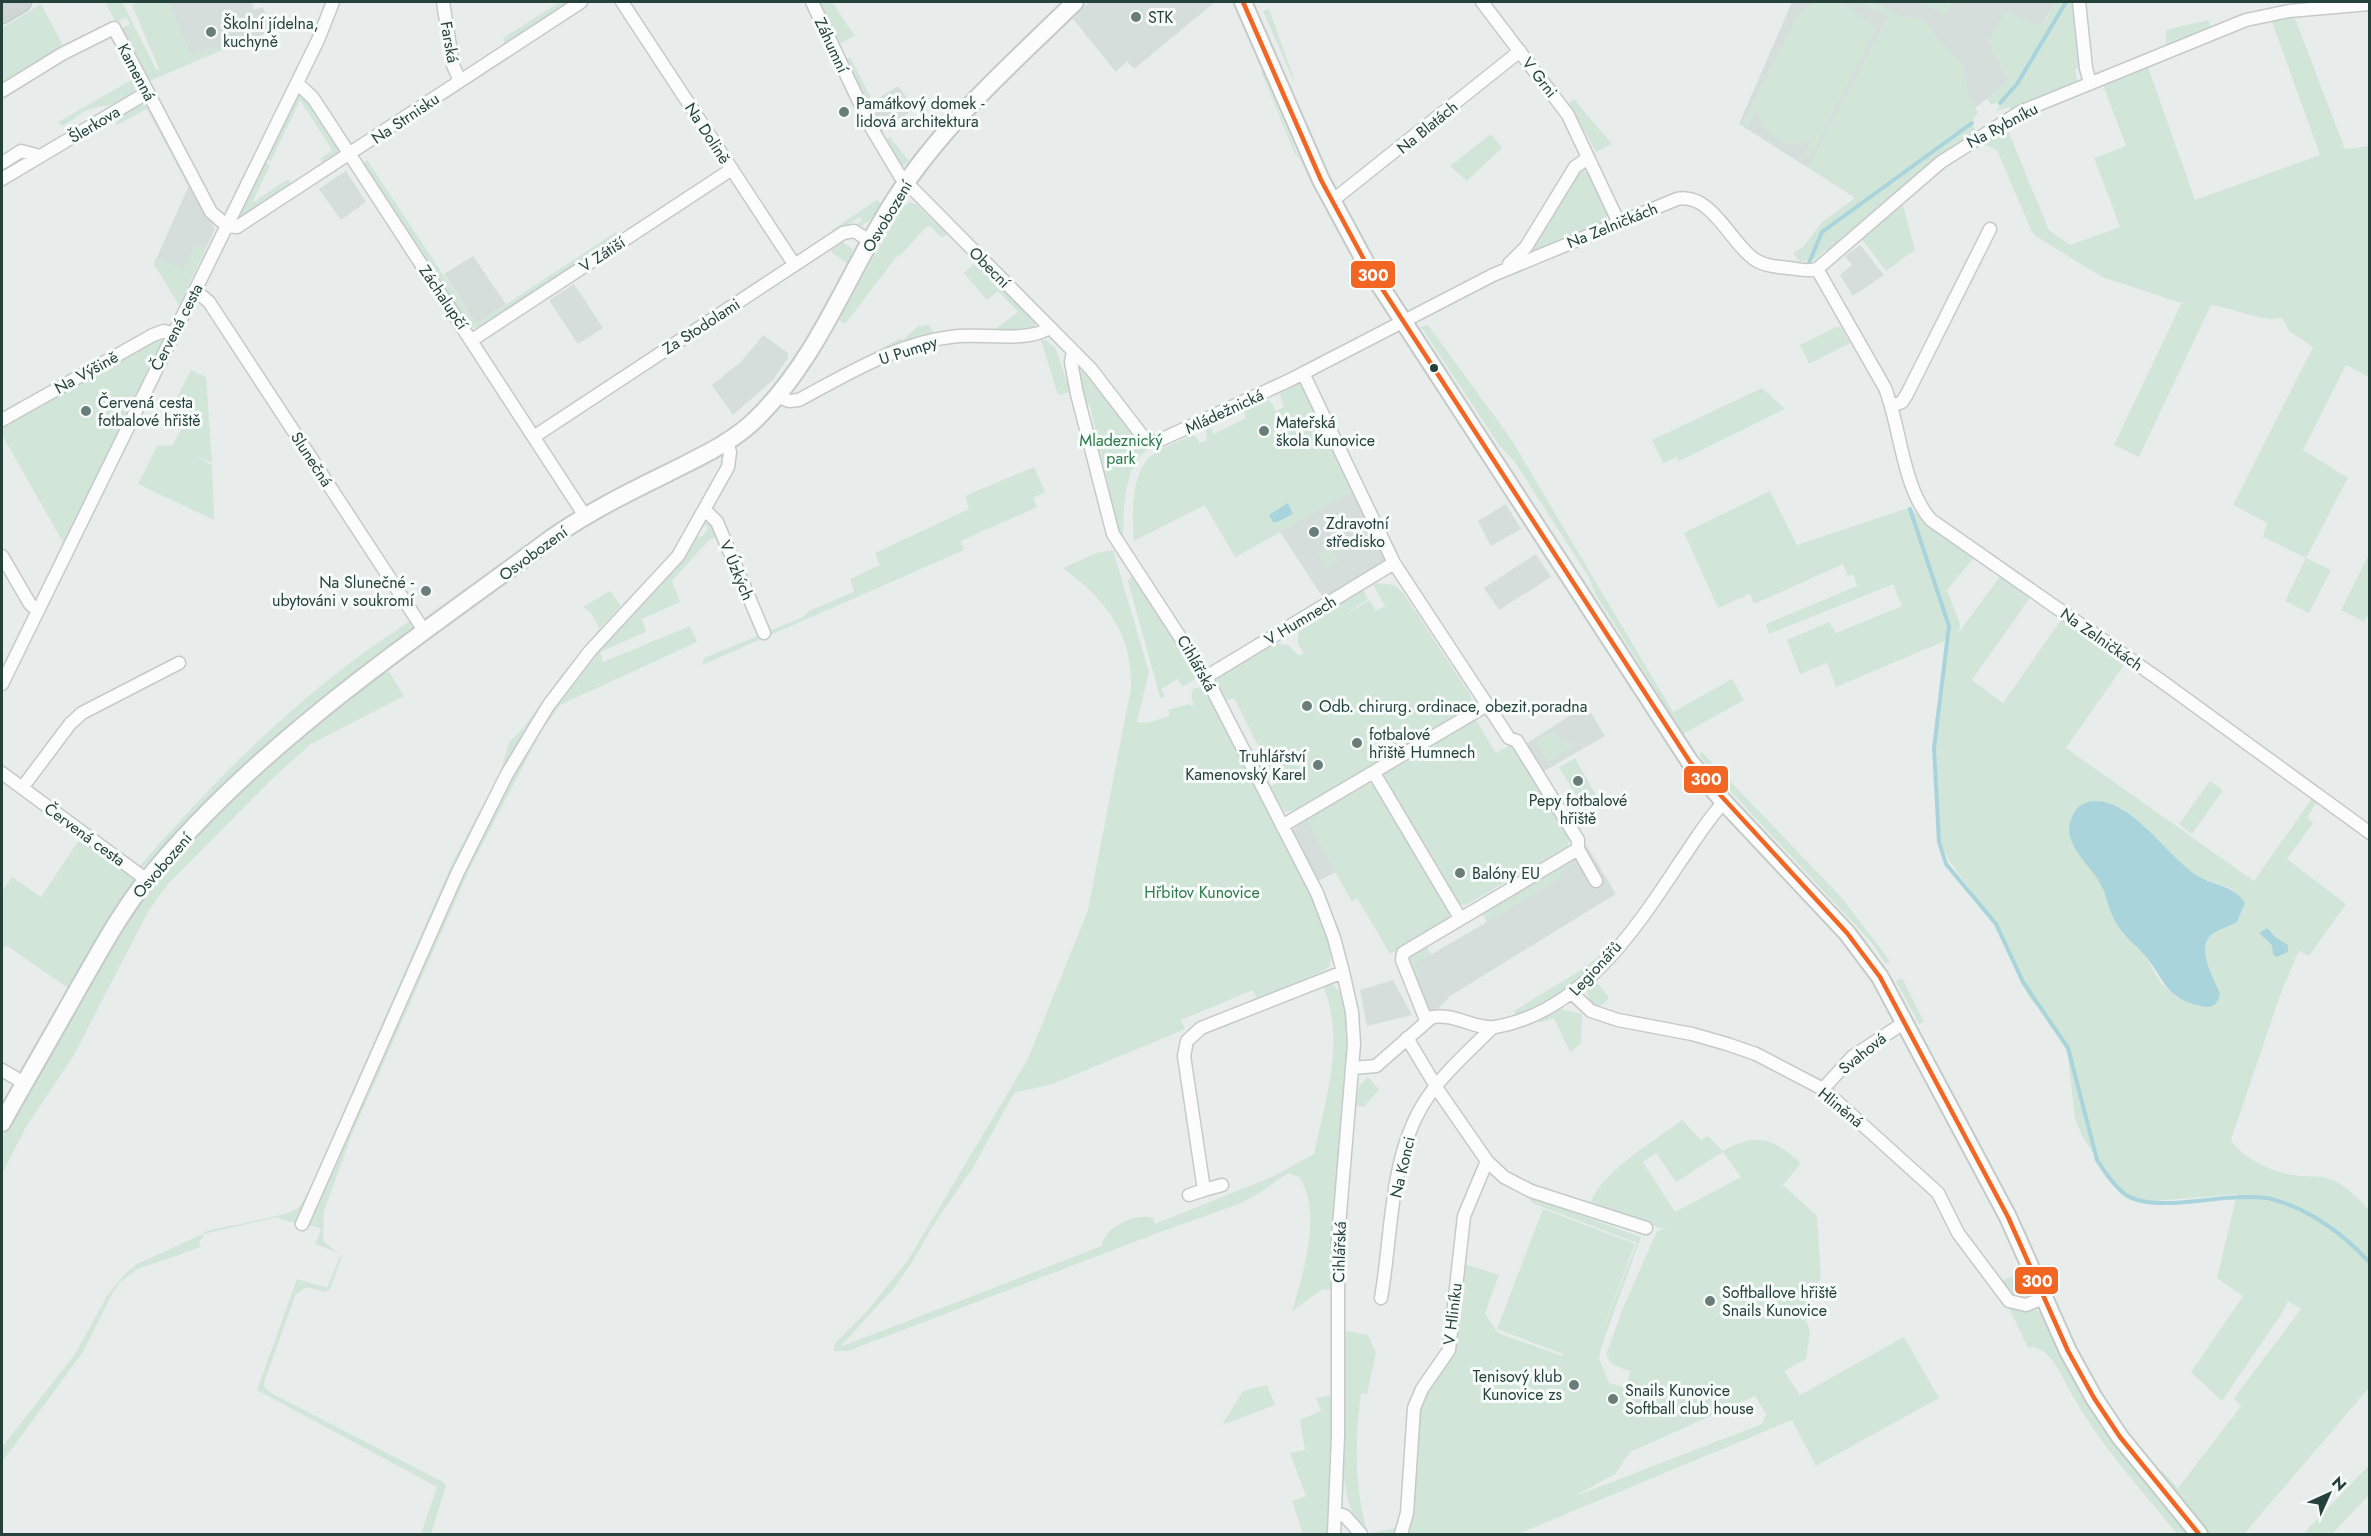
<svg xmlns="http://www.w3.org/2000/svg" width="2371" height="1536" viewBox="0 0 2371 1536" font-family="Jost,sans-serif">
	<rect width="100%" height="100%" fill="#e8edeb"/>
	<!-- built -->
	<path fill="#d6dedb" d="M169 2H252L254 10 263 7 272 31 227 48 226 45 191 56Z
		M1089 2H1215L1134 69 1127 61 1116 72 1073 19Z
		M1792 2H2056L2004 86 1856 198 1739 124Z
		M898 86 915 108 881 133 866 106Z
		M346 171 366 202 341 220 319 189Z
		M190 183 215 229 179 305 154 264Z
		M1860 245 1884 275 1853 296 1840 275 1852 265 1845 256Z
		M473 256 506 304 476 324 444 274Z
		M574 284 603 328 578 344 549 300Z
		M763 335 788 353V358L773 380 733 415 712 385 742 361Z
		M1309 396 1389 562 1324 599 1280 532 1235 557 1205 505 1275 412Z
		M1506 504 1521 529 1491 546 1478 521Z
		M1536 554 1551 577 1499 610 1484 588Z
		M1586 705 1605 736 1543 772 1526 744Z
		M1310 817 1339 871 1318 881 1292 830Z
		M1587 846 1616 894 1450 996 1438 1009 1432 1012 1428 1010 1406 959 1432 954 1487 922 1481 910Z
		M1393 980 1412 1015 1367 1026 1360 990Z"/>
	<!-- green -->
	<path fill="#d1e6d8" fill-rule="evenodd" d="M105 2H122L156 69H159L132 5 140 2H169L191 55 226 44 227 48 147 82 120 29 130 24 126 17 116 23Z
		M560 2H574L505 47 503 38Z
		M818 2H832L855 36 837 45Z
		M1819 2C1856 1 1849 13 1877 28L1810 158 1804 155 1811 140C1781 150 1769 136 1756 113L1749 126 1743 123 1796 18 1808 6Z
		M1860 2H1873L1901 16 1923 19 1933 29 1931 32 1963 65 1970 100 1978 112 1972 122 1976 131 1916 175 1828 253 1825 250 1816 259 1800 262 1793 253 1803 247 1822 222 1855 198 1808 167 1888 16Z
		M1918 2H1952L1945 15Z
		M2056 2H2077L2082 63 2075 70 2078 83 2011 111 2009 107 1996 111 2000 105 1998 102 1991 105 1987 99 2008 81 1988 41 2004 13 2008 12 2033 24 2044 23Z
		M41 4 64 47 2 85V28Z
		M1269 9 1292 73 1294 82 1263 11Z
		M2294 16 2345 149 2370 146 2369 377 2346 365 2303 450 2348 478 2306 558 2331 570 2309 613 2285 601 2306 558 2263 537 2267 523 2233 505 2313 347 2289 331 2282 318C2259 322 2234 308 2211 305L2139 457 2114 445 2181 304H2184L2102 277 2037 237 2032 232 1997 150 1983 144 1982 140 2006 126 2049 230 2070 245 2120 227 2094 158 2126 146 2103 85 2148 67 2195 200 2320 155 2271 19Z
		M2208 20 2211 27 2166 48V30Z
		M850 57 873 102 867 105 844 60Z
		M1264 70 1266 81 1298 155 1303 158 1319 193 1317 194 1300 159 1295 154 1261 72Z
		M133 79H136C138 108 104 103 88 110 79 114 71 121 63 126L58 122Z
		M297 95 306 97 340 148 338 157 324 166 320 159 332 150 300 100 271 161 264 158Z
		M1574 99 1612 144 1596 152 1569 103Z
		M138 103 151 107 190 183 188 186 147 109 117 125 113 117Z
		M1491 134 1502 148 1467 181 1450 166Z
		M890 137 909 161 902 167 885 140Z
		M367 160 476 324 616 232 619 237 482 327 471 328 362 164Z
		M263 161 270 165 252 203 288 179 293 186 243 216 239 212Z
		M1580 170 1589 173 1608 215 1604 223 1535 252 1532 247Z
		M877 200 881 203 870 220 860 227 857 224 862 220 860 217 834 233 832 230Z
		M910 202 917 205 947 234 942 238 930 226 925 228 900 256 898 255 845 324 839 320 901 208Z
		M1903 205 1915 250 1886 271 1862 239Z
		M842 242 853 249 848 264 830 251Z
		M195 244 206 249 179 305 154 264 156 257 183 269Z
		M976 262 1036 321 1034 327 993 331 1018 312 998 291 987 300 964 273Z
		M929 325 935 336 877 355 875 352 901 338 903 340 918 326Z
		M1428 325 1511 439 1673 712 1732 679 1744 700 1683 734 1596 595 1588 576 1514 461 1499 445 1421 327Z
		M1836 327H1841L1850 343 1809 364 1800 345Z
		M160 338 164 343 64 544 2 435V426Z
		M1041 340H1046L1056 349 1070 392 1058 395Z
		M1084 369 1143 443 1151 447C1122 465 1124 511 1123 540L1106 490 1109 489 1090 406 1084 402 1079 374Z
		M191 370 206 377 212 463 192 454 212 465 214 520 138 484 157 446 173 445 192 407 176 399Z
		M1300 380 1353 491 1235 557 1205 505 1134 541C1132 517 1130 473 1152 455 1161 448 1175 443 1186 438L1185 435 1189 433 1195 436 1200 443 1207 440 1206 431 1209 424 1214 434 1246 418 1242 408 1264 398 1270 401 1276 411 1284 407 1280 395 1283 389Z
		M1762 388 1785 409 1679 461 1677 457 1663 463 1652 440Z
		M1034 467 1045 492 1033 498 1037 507 961 541 964 550 702 665 704 658 803 617 809 611 854 592 850 579 880 565 875 553 969 509 965 496Z
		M1770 491 1797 545 1908 508 1976 555 1947 590 1960 624 1959 632 2002 574 2032 595 1972 680 2003 703 2063 617 2127 661 2066 748 2254 881 2313 797 2317 801 2307 818 2313 823 2287 859 2346 904 2309 956 2299 951 2282 990 2231 1140C2241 1157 2271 1172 2293 1175 2304 1177 2318 1175 2329 1179 2345 1184 2358 1198 2369 1210V1388L2244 1534H2208L2157 1473 2161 1470 2178 1488 2241 1406 2234 1398 2301 1309 2288 1301 2282 1313 2222 1401 2191 1372 2243 1296 2217 1278 2237 1194 2143 1202 2128 1196 2109 1177 2082 1136 2075 1118 2067 1048 2052 1022 2030 999 1996 925 1950 862 1939 842 1935 719 1941 708 1947 640 1836 687 1827 663 1800 674 1787 640 1829 622 1836 633 1902 606 1893 584 1769 634 1766 624 1857 586 1853 574 1848 576 1843 564 1754 604 1750 594 1718 608 1684 533ZM2121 808 2141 823 2177 862 2201 878 2232 889 2245 903 2237 922C2229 927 2218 928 2211 935 2196 950 2214 979 2220 993L2209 1008 2177 998 2161 983 2145 956 2123 934 2100 883 2075 848Z
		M707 522H711L719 535 708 541 672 581 680 602 642 619 646 632 600 652 603 662 690 626 697 642 560 705 541 732 471 866 352 1134 324 1211 323 1241 342 1256 330 1289 325 1292 307 1287 296 1294 264 1382 265 1388 271 1393 443 1482 446 1486 431 1534H421L437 1487 257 1390 297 1279 327 1288 341 1254 315 1244 321 1229C308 1223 287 1224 278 1217L203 1234 204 1232C222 1226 288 1217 298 1208 303 1203 306 1194 310 1188L454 859 500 773 509 742 524 727 559 678 600 629 591 613 583 607 610 591 621 606 600 628 608 637 683 557 696 537 703 536 708 527 703 524Z
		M1329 545 1338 561 1326 568 1317 553Z
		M1113 550 1149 672 1137 722 1147 723 1170 716 1168 710 1189 704 1190 706 1194 705 1191 696 1193 689 1199 687 1207 688 1321 916 1331 947 1330 966 1321 972 1257 999 1253 990 1181 1020 1185 1029 1176 1033 1052 1084 1014 1093 974 1166 934 1224 914 1259 894 1288 840 1347 1102 1246C1103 1227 1137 1212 1153 1218L1155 1224 1272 1177 1314 1154C1325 1100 1346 1040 1323 986L1331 983 1342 994 1349 1030 1348 1082 1331 1290 1323 1289 1292 1311C1303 1274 1323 1211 1299 1177L1288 1173 1258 1194 1239 1204 1163 1231 848 1351H834V1344L868 1310 908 1260 1028 1059 1088 910 1131 688C1132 631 1106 601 1063 568L1096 553Z
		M2369 554V613L2364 622 2341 610Z
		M1131 577H1135L1197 670 1194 680 1182 687 1178 679 1161 689 1165 697 1163 698 1160 697 1128 581Z
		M1377 583 1394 585 1404 594 1471 696V703L1466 709 1300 809 1285 812 1269 787 1277 783 1234 698 1226 701 1217 680 1219 674 1270 642 1288 645 1299 656 1304 653 1298 644V629L1362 588 1368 599 1343 616 1370 600 1376 611 1385 606 1373 585Z
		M410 621 413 627 299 715 209 797 141 869 139 867C219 774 306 688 410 621Z
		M388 670 404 696 311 744 272 779 169 883 149 910 74 1055 26 1127 2 1174V1138L22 1105V1098L134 909 163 871 260 772Z
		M1474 717 1496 753 1514 743 1570 839 1568 846 1466 905 1459 904 1452 896 1382 777 1383 772Z
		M1554 730 1562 742 1568 739 1573 746 1548 762 1536 742Z
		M1702 752 1841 897 1890 961 1886 964 1871 942 1707 766 1699 754Z
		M1575 758 1596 795 1581 804 1559 767Z
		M2210 781 2223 790 2192 834 2179 824Z
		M1367 783 1377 786 1451 911 1448 921 1390 954 1357 898 1352 902 1308 822 1301 825 1299 823 1352 790Z
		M81 837 135 878 68 988 6 945 2 951V891L12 877 41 897Z
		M1568 861 1571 864 1560 872 1563 877 1488 921 1481 910Z
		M1425 944 1431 954 1415 964 1420 974 1414 978 1406 959Z
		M1604 952C1594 981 1544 1005 1516 1015L1514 1011 1584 968Z
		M1902 978 1924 1022 1919 1024 1896 981Z
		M1595 979 1609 998 1598 1009 1589 1002 1587 990Z
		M1561 1009 1582 1014 1581 1044 1570 1052 1554 1018 1539 1023 1538 1018Z
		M1368 1077 1379 1090 1364 1107 1356 1105 1359 1086Z
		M1682 1120 1701 1140 1708 1136 1723 1151C1757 1132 1772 1138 1801 1163L1783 1185 1817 1216 1821 1276 1805 1323 1808 1324 1810 1333 1806 1359 1784 1371 1800 1395 1904 1337 1939 1398 1816 1466 1792 1420 1518 1534H1404L1422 1403 1457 1327 1465 1264 1499 1275 1485 1313 1498 1333 1562 1356 1563 1354 1497 1329 1543 1209 1635 1244 1597 1344 1637 1243 1532 1203 1528 1196 1641 1237 1601 1348 1599 1358 1609 1383 1626 1388 1630 1371 1613 1365 1606 1355 1623 1308 1657 1231 1668 1227 1661 1228 1590 1206C1596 1175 1657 1139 1682 1120ZM1723 1152 1741 1177 1675 1212 1643 1162 1656 1153 1676 1182ZM1755 1396 1766 1414 1762 1424 1573 1497 1615 1474 1630 1452Z
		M203 1234V1239L199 1240 201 1247 138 1269 120 1282 111 1296 83 1352 2 1462V1447L75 1354 107 1296 124 1275 137 1264Z
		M2024 1272C2029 1282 2033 1290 2027 1299L2011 1297 1998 1282Z
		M2008 1306 2036 1310 2044 1315 2191 1534H2177C2140 1488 2099 1444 2070 1391 2060 1373 2054 1354 2034 1347L2028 1348Z
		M1348 1331 1368 1335 1376 1353 1367 1394 1361 1393C1355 1440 1354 1489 1368 1534L1398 1527 1396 1534H1365C1337 1498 1343 1454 1344 1410 1345 1384 1344 1358 1344 1332Z
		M1267 1385 1275 1405 1222 1425 1243 1391Z
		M1332 1395 1329 1534H1303L1292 1501 1306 1496 1290 1453 1305 1450 1300 1420 1321 1411 1316 1398Z
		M2369 1465V1495L2332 1534H2303Z"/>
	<!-- water -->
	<path fill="#a9d4db" d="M1288 503 1293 514 1277 522H1273L1269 515Z
		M2092 801C2133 799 2164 854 2198 876 2214 886 2234 885 2245 903L2237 922C2229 927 2218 929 2211 935 2196 949 2214 979 2220 993 2218 1005 2212 1009 2201 1006 2165 998 2167 983 2146 957 2136 945 2124 937 2116 923 2109 911 2107 897 2101 885 2090 864 2060 843 2072 817 2076 807 2082 803 2092 801Z
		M2267 928 2275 937 2288 945V952L2276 957 2273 954 2272 945 2259 933Z"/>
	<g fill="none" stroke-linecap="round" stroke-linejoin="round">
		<!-- stream -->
		<path stroke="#a9d4db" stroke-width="4" d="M2000 103 2017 84 2066 2
			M1809 263 1822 232 1972 123
			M1910 509 1949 626 1934 748 1939 842 1946 864 1996 924 2023 982 2068 1048 2097 1160C2105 1172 2114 1186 2126 1195 2153 1212 2211 1197 2243 1197 2252 1198 2263 1196 2271 1199 2308 1208 2344 1234 2370 1263"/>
		<!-- street casing -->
		<g stroke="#c5cac8" stroke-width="15">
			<path id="street" d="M443 2 453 65 460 81
				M622 2 794 264
				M812 2 872 129 900 176 1091 369 1144 438 1156 442 1290 380 1493 275 1677 199C1711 192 1730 242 1754 259 1764 266 1777 267 1789 268 1799 269 1808 272 1817 269L1941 162 2020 112 2246 20 2289 11 2370 4
				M1482 2 1568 115 1618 221
				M2079 2 2086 68 2090 83
				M297 83 313 98 585 516
				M2 91 62 54 114 28 211 212 227 226 237 227 581 2
				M2 163 21 151 40 156
				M2 179 148 92
				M1332 201 1520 51
				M1509 264 1526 247 1575 167 1588 158
				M1817 269 1885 388C1901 428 1902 487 1931 520L2160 680 2370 833
				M195 290 209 302 425 632
				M472 340 732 169
				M1073 352 1071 362 1077 394 1113 534 1206 677 1317 893 1334 938 1343 972 1352 1012 1354 1044 1338 1238V1436L1334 1534
				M1303 373 1394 563 1509 738 1517 741 1578 840V849L1596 881
				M776 396 789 401 799 400C849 373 901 341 959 336 984 334 1030 342 1049 328
				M1892 406 1902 402 1907 394 1990 229
				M2 420 153 335 164 331 172 333
				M535 436 843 233 854 231 870 241
				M705 510 717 522 764 633
				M2 556 30 604 37 610
				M1206 677 1394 563
				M2 684 318 40 333 2
				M2 773 147 880
				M1374 773 1460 918
				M22 788 70 724 82 713 179 663
				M1282 826 1487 705
				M1573 994 1591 1011 1618 1020 1692 1034 1727 1044 1756 1054 1823 1089 1938 1193 1958 1233 2009 1301 2026 1305 2044 1298
				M1426 1020 1402 960 1403 953 1578 849
				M1407 1038 1440 1093 1487 1161 1504 1177 1531 1191 1646 1228
				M1353 1068 1376 1066 1432 1017C1455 1013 1476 1030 1495 1027 1579 1013 1634 932 1678 865 1693 844 1706 821 1724 802
				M2 1070 24 1083
				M1823 1089 1852 1057 1905 1022
				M1204 1190 1222 1185
				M1189 1195 1204 1190 1184 1056 1187 1041 1201 1028 1343 972
				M302 1224 457 874 507 774 548 706 590 651 678 556 728 467 730 452 727 442
				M1381 1298C1392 1236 1389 1162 1422 1106 1440 1076 1467 1053 1492 1028
				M1335 1512 1345 1516 1361 1534
				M1401 1534 1407 1513 1414 1408 1422 1389 1449 1350 1464 1216 1487 1161"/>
		</g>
		<!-- secondary casing -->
		<g stroke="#c3cbc8" stroke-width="20">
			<path id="secondary" d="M1243 2 1321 180 1368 267 1690 762 1724 802 1847 933 1880 977 2008 1217 2068 1351 2094 1398 2120 1437 2199 1534
				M2 1123C27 1078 53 1034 78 989 99 953 119 915 145 882 257 743 412 642 553 537 589 512 629 492 668 473 699 457 732 443 757 418 820 356 849 269 897 196 945 122 1013 63 1075 2"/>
		</g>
		<!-- primary casing -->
		<g stroke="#c3ccc9" stroke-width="21">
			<path id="primary" d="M2 14 22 2"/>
		</g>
		<!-- street -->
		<use href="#street" stroke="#fcfcfc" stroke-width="12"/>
		<!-- secondary -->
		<use href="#secondary" stroke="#fcfcfc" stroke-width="16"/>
		<!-- primary -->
		<use href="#primary" stroke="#cfd7d5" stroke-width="18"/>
		<!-- bus-1 casing -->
		<g stroke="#f7fbf9" stroke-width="9">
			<path id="bus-1" d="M1243 2 1321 180 1368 267 1690 762 1847 933 1880 977 2008 1217 2068 1351 2094 1398 2120 1437 2199 1534"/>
		</g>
		<!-- bus-1 -->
		<use href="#bus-1" stroke="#f26522" stroke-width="4.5"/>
	</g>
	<!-- markers -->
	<g fill="#697e78" stroke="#f7fbf9" stroke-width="2">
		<circle cx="1136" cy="17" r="6"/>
		<circle cx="211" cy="32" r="6"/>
		<circle cx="844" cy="112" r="6"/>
		<circle cx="86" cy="411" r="6"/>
		<circle cx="1264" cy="431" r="6"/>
		<circle cx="1314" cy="532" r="6"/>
		<circle cx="426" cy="591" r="6"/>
		<circle cx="1307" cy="706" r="6"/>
		<circle cx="1357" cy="743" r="6"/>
		<circle cx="1318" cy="765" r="6"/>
		<circle cx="1578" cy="781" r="6"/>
		<circle cx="1460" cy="873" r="6"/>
		<circle cx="1710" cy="1301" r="6"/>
		<circle cx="1574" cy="1385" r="6"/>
		<circle cx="1613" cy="1399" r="6"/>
	</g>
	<circle fill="#24423a" stroke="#f7fbf9" stroke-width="2" cx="1434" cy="368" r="5"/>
	<g text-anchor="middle" stroke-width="6" stroke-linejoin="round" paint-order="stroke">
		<!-- poi labels -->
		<g font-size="16" fill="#24423a" stroke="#f7fbf9" text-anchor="start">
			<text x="1148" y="23">STK</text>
			<text x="223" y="29">Školní jídelna,<tspan x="223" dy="18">kuchyně</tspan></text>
			<text x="856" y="109">Památkový domek -<tspan x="856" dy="18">lidová architektura</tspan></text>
			<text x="98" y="408">Červená cesta<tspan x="98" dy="18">fotbalové hřiště</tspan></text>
			<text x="1276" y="428">Mateřská<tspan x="1276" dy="18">škola Kunovice</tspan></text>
			<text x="1326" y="529">Zdravotní<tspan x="1326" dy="18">středisko</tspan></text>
			<text x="414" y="588" text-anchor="end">Na Slunečné -<tspan x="414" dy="18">ubytováni v soukromí</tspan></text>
			<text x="1319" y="712">Odb. chirurg. ordinace, obezit.poradna</text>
			<text x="1369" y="740">fotbalové<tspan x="1369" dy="18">hřiště Humnech</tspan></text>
			<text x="1306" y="762" text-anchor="end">Truhlářství<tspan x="1306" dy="18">Kamenovský Karel</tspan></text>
			<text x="1578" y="806" text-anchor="middle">Pepy fotbalové<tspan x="1578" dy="18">hřiště</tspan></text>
			<text x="1472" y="879">Balóny EU</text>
			<text x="1722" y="1298">Softballove hřiště<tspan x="1722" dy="18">Snails Kunovice</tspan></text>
			<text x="1562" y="1382" text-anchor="end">Tenisový klub<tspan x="1562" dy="18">Kunovice zs</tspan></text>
			<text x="1625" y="1396">Snails Kunovice<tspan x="1625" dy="18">Softball club house</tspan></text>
		</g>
		<!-- street labels -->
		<g font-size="16" fill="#24423a" stroke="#f7fbf9">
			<text transform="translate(450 42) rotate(80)" y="6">Farská</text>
			<text transform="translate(832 45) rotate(65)" y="6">Záhumní</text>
			<text transform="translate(137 72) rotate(62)" y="6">Kamenná</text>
			<text transform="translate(1540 77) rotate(52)" y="6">V Grni</text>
			<text transform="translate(405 118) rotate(-34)" y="6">Na Strnisku</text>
			<text transform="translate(94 124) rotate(-31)" y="6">Šlerkova</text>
			<text transform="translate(2002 125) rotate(-28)" y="6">Na Rybníku</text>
			<text transform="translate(1427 127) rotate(-39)" y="6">Na Blatách</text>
			<text transform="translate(708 133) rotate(57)" y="6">Na Dolině</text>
			<text transform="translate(887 216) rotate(-59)" y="6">Osvobození</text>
			<text transform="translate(1612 225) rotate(-22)" y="6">Na Zelničkách</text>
			<text transform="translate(602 254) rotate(-33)" y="6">V Zátiší</text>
			<text transform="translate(990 267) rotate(45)" y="6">Obecní</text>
			<text transform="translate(444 297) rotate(56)" y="6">Záchalupčí</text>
			<text transform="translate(701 326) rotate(-33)" y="6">Za Stodolami</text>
			<text transform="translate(176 327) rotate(-63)" y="6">Červená cesta</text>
			<text transform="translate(908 350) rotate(-18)" y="6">U Pumpy</text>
			<text transform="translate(86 372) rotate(-29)" y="6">Na Výšině</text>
			<text transform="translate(1224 411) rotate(-25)" y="6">Mládežnická</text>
			<text transform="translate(312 459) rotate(57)" y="6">Slunečná</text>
			<text transform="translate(533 553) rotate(-36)" y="6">Osvobození</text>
			<text transform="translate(737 570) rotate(67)" y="6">V Úzkých</text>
			<text transform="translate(1300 620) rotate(-31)" y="6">V Humnech</text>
			<text transform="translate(2102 639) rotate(35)" y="6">Na Zelničkách</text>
			<text transform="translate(1197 663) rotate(60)" y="6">Cihlářská</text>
			<text transform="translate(85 834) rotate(36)" y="6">Červená cesta</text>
			<text transform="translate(162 865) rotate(-49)" y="6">Osvobození</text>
			<text transform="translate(1595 968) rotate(-47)" y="6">Legionářů</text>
			<text transform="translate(1862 1053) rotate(-39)" y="6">Svahová</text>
			<text transform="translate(1841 1107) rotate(39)" y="6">Hliněná</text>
			<text transform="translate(1402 1167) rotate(-77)" y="6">Na Konci</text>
			<text transform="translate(1339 1252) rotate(-88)" y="6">Cihlářská</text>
			<text transform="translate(1452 1314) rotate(-83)" y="6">V Hliníku</text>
		</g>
		<!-- park labels -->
		<g font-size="16" fill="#2d7a4b" stroke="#f7fbf9">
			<text x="1121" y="446">Mladeznický<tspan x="1121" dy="18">park</tspan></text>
			<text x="1202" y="898">Hřbitov Kunovice</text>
		</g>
	</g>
	<g stroke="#f7fbf9" stroke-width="2">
		<rect x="1350" y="260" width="46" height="29" rx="6" fill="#f26522"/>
		<rect x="1683" y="765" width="46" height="29" rx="6" fill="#f26522"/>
		<rect x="2014" y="1266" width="45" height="29" rx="6" fill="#f26522"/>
	</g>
	<g font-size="16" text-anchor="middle" font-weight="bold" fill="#fff">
		<text x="1373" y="281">300</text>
		<text x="1706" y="785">300</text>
		<text x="2037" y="1287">300</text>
	</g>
	<!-- border -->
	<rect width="2371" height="1536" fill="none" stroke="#24423a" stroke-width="6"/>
	<!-- north arrow -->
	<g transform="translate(2329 1494) rotate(45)" stroke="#f7fbf9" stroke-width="4.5" paint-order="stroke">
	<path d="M0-4.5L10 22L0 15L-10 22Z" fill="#24423a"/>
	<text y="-9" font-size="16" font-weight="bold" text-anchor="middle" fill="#24423a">N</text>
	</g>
</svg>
